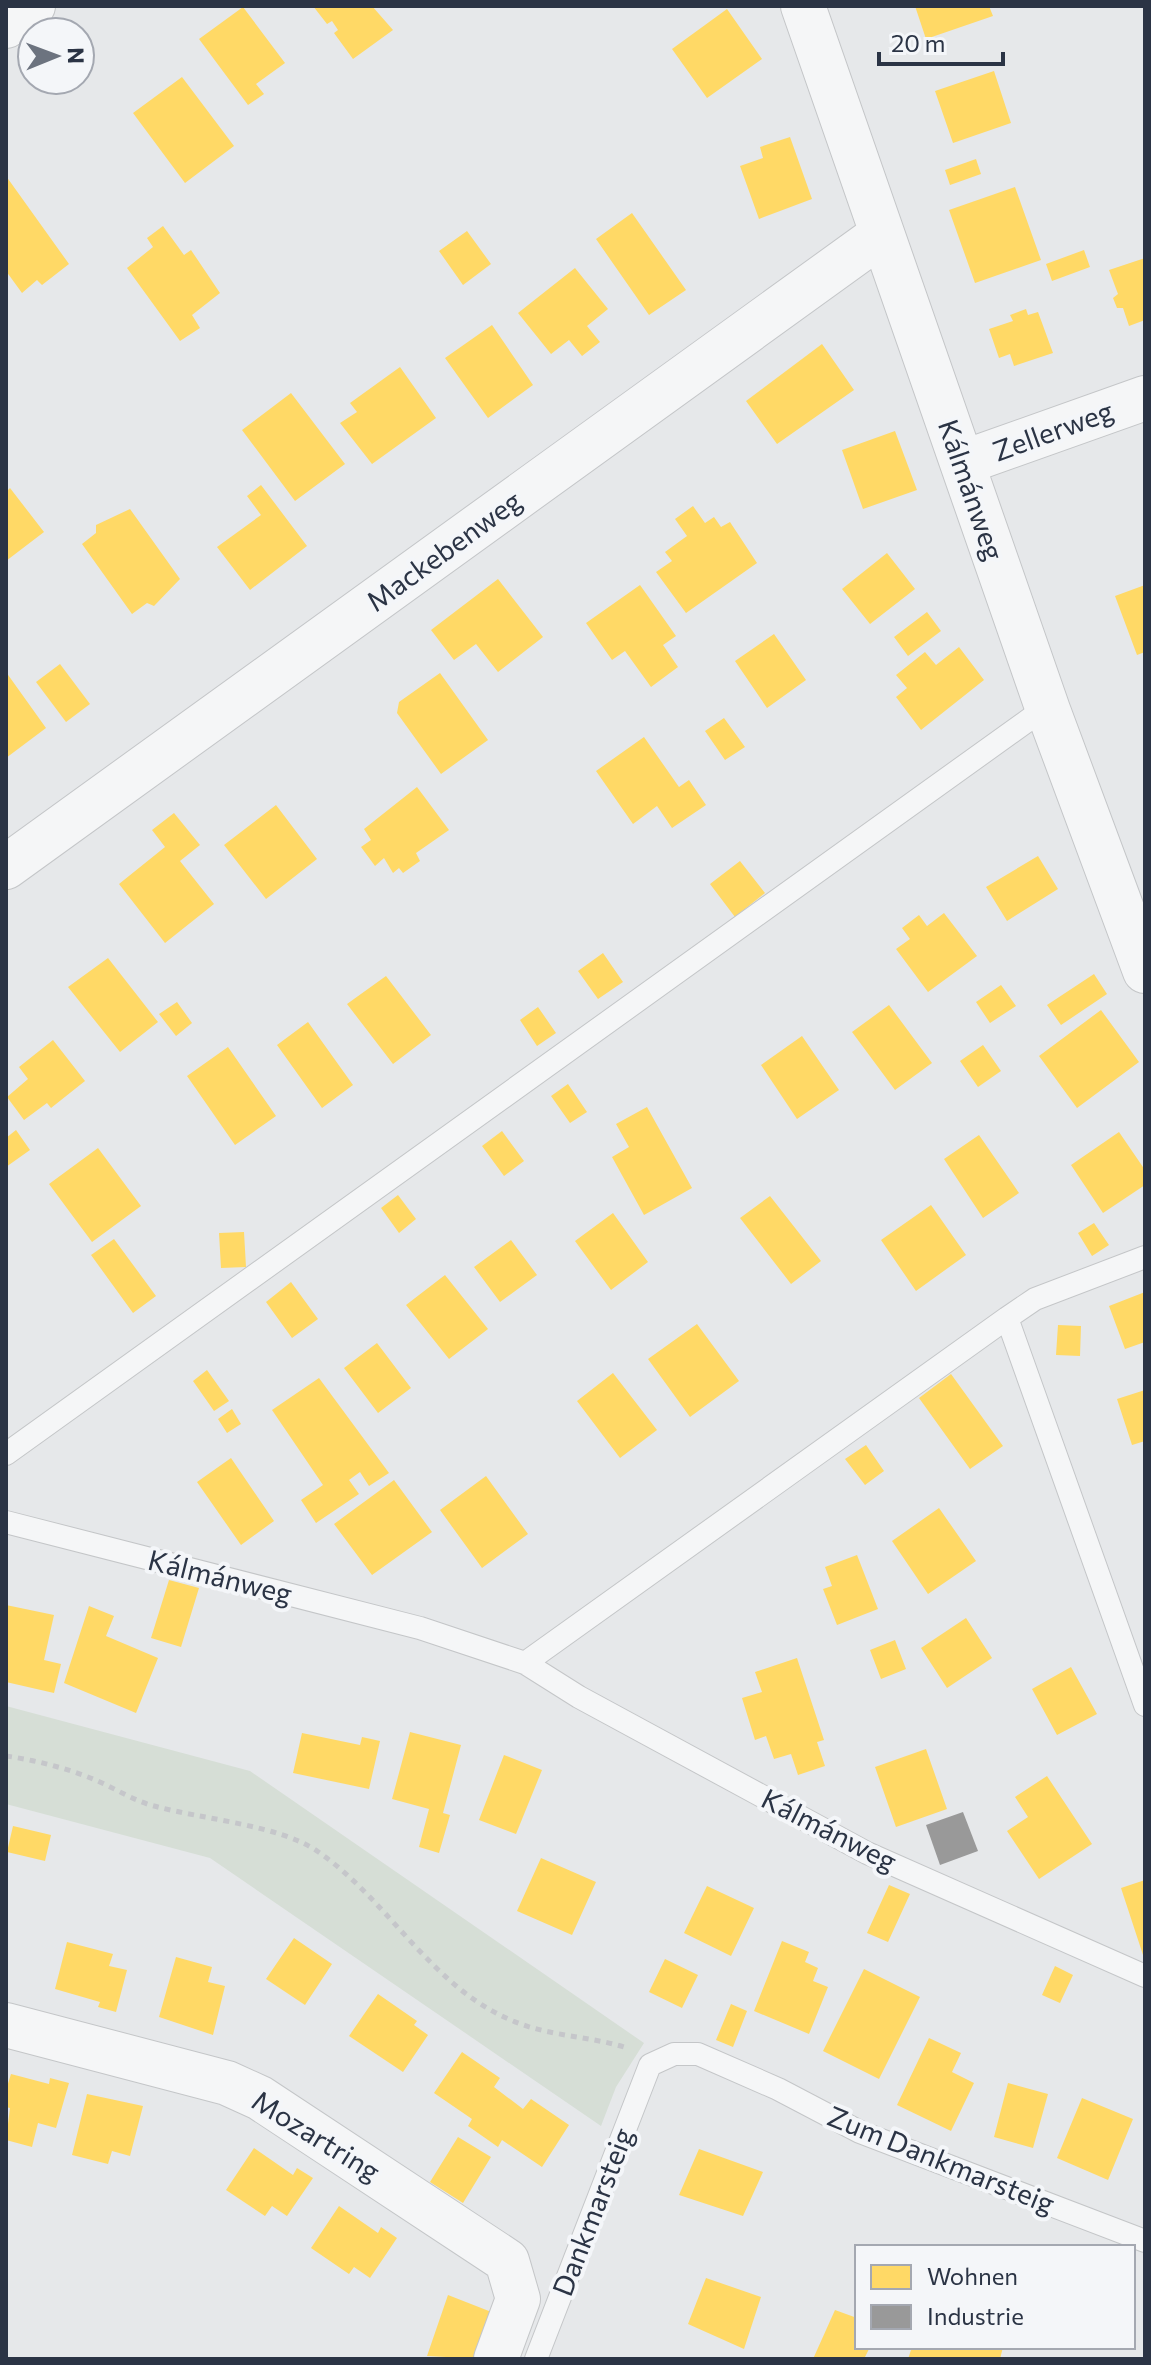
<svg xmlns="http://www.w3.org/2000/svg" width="1151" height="2365" viewBox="0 0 1151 2365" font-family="Commissioner,sans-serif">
	<rect width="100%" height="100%" fill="#e6e8ea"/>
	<!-- green -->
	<path fill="#d6ded6" d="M6 1706 250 1771 644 2043 616 2087 601 2126 210 1858 6 1804Z"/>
	<!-- homes -->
	<path fill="#ffd966" d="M313 6H372L393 30 353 59 334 33 338 30 332 21 327 24Z
		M915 6H989L993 16 926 39Z
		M243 7 285 63 256 84 264 94 248 105 199 39Z
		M727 9 762 59 707 98 672 49Z
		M994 71 1011 123 953 143 935 91Z
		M182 77 234 146 185 183 133 113Z
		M790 137 812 199 759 219 740 166 763 158 760 147Z
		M976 159 981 174 950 185 945 170Z
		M6 176 69 264 42 285 37 280 22 293 6 271Z
		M1015 187 1041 260 975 283 949 210Z
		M632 213 686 290 649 315 596 239Z
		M163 226 184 255 191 250 220 293 192 315 200 328 180 341 127 268 153 247 147 238Z
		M467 231 491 264 463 285 439 251Z
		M1084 250 1090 267 1052 281 1046 264Z
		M1145 258V320L1129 326 1123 308H1117L1113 298 1118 294 1109 270Z
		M575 268 608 309 587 326 600 342 582 356 569 340 551 354 518 313Z
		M1026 309 1028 315 1038 312 1053 353 1014 366 1010 354 999 358 989 329 1013 321 1010 315Z
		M492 325 533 385 488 418 445 358Z
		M822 344 854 390 777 444 746 401Z
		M400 367 436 418 372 464 340 423 357 412 350 403Z
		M291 393 345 464 295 501 242 430Z
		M895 431 917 490 863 509 842 450Z
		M261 485 307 546 250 590 217 547 261 515 247 496Z
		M10 488 44 532 6 561V492Z
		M693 506 705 523 714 517 721 527 730 522 757 563 686 613 656 572 672 561 665 552 687 536 675 519Z
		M130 509 180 579 154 606 147 603 132 614 82 544 96 533V525Z
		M887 553 915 589 870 624 842 589Z
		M498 579 543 637 498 672 476 644 454 660 431 630Z
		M640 585 676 636 663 645 678 667 651 687 625 651 612 660 586 623Z
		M1145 585V652L1137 655 1115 596Z
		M927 612 941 631 908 656 894 637Z
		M774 634 806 680 767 708 735 661Z
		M959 647 984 680 921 730 896 697 907 688 896 675 925 652 936 665Z
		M60 664 90 704 66 722 36 682Z
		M6 672 46 728 6 758Z
		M440 673 488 740 441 774 397 713 399 702Z
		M724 718 745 747 725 760 705 731Z
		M644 737 679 787 689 780 706 805 672 828 657 806 633 824 596 771Z
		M417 787 449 830 416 853 420 861 403 873 399 868 393 873 384 858 375 866 361 847 371 840 364 829Z
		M276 805 317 859 266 899 224 845Z
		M174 813 200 845 180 861 214 904 165 943 119 884 165 847 152 830Z
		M1038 856 1058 889 1007 921 986 887Z
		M740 861 765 893 735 917 710 884Z
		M944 913 977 956 928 992 896 949 910 939 902 928 919 915 927 926Z
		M603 953 623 982 598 999 578 971Z
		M108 958 158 1022 120 1052 68 987Z
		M1094 974 1107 994 1061 1025 1047 1005Z
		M386 976 431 1035 393 1064 347 1004Z
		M1001 985 1016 1006 990 1023 976 1002Z
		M177 1002 192 1023 176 1036 159 1014Z
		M889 1005 932 1063 895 1090 852 1032Z
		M538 1007 556 1033 537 1046 520 1020Z
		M1101 1010 1139 1062 1077 1108 1039 1056Z
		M308 1022 353 1085 322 1108 277 1045Z
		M802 1036 839 1090 797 1119 761 1065Z
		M53 1040 85 1081 51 1108 47 1103 24 1120 7 1097 28 1079 19 1067Z
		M983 1045 1001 1071 978 1087 960 1061Z
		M228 1047 276 1116 235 1145 187 1076Z
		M568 1084 587 1112 570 1123 551 1096Z
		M647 1107 692 1188 644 1215 612 1157 629 1147 616 1124Z
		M16 1130 30 1150 6 1167V1138Z
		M502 1131 524 1161 504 1176 482 1146Z
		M1119 1132 1145 1170V1185L1103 1213 1071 1165Z
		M979 1135 1019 1193 983 1218 944 1159Z
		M98 1148 141 1206 92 1242 49 1184Z
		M398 1195 416 1219 399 1233 381 1208Z
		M770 1196 821 1261 791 1284 740 1218Z
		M931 1205 966 1255 916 1291 881 1240Z
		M613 1213 648 1262 611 1290 575 1241Z
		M1094 1223 1109 1245 1092 1256 1078 1233Z
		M244 1232 246 1267 221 1268 219 1233Z
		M114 1239 156 1296 133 1313 91 1255Z
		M511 1240 537 1275 500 1302 474 1267Z
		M445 1275 488 1329 449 1359 406 1305Z
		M291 1282 318 1319 292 1338 266 1302Z
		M1145 1292V1342L1125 1349 1109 1306Z
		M697 1324 739 1381 690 1417 648 1359Z
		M1058 1325 1081 1326 1080 1356 1056 1355Z
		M377 1343 411 1388 378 1413 344 1368Z
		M207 1370 229 1401 214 1411 193 1381Z
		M613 1373 657 1430 620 1458 577 1401Z
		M951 1374 1003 1446 970 1469 919 1398Z
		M319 1378 389 1473 369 1486 360 1472 349 1480 359 1494 316 1523 301 1500 323 1485 272 1410Z
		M1145 1390V1441L1132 1445 1117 1399Z
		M232 1409 241 1424 227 1433 218 1419Z
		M866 1445 884 1471 865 1485 845 1459Z
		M231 1458 274 1521 241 1545 197 1482Z
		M486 1476 528 1534 482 1568 440 1510Z
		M394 1480 432 1532 372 1575 334 1524Z
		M939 1508 976 1561 928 1594 892 1541Z
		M857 1555 878 1609 837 1625 823 1589 832 1586 825 1567Z
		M169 1580 199 1588 181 1647 151 1638Z
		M6 1605 54 1615 44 1660 61 1664 54 1693 6 1682Z
		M89 1606 114 1616 106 1636 158 1658 136 1713 64 1683Z
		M966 1618 992 1658 947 1688 921 1648Z
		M895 1640 906 1669 881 1679 870 1650Z
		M797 1658 824 1740 817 1742 825 1766 798 1775 791 1754 774 1759 766 1736 755 1740 742 1698 762 1692 755 1672Z
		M1071 1667 1097 1714 1057 1735 1032 1689Z
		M410 1732 461 1745 443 1813 450 1815 439 1853 419 1847 429 1809 392 1799Z
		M302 1733 360 1745 362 1737 380 1741 369 1789 293 1773Z
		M926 1749 947 1809 896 1827 875 1767Z
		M504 1755 542 1770 516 1834 479 1820Z
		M1047 1776 1092 1844 1039 1879 1007 1831 1028 1817 1015 1797Z
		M13 1826 51 1835 45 1861 7 1852Z
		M541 1858 596 1882 572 1935 517 1911Z
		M1145 1880V1954L1143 1955 1121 1888Z
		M889 1885 910 1894 888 1942 867 1933Z
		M707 1886 754 1908 731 1956 684 1933Z
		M294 1938 332 1964 305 2005 266 1979Z
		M782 1941 809 1952 805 1962 818 1968 813 1981 828 1987 809 2034 754 2011Z
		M67 1942 113 1954 109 1966 127 1970 116 2012 98 2007 100 2002 55 1989Z
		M176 1957 212 1967 208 1982 225 1986 213 2035 159 2017Z
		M665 1959 698 1975 682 2008 649 1992Z
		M1055 1966 1073 1975 1060 2003 1042 1995Z
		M864 1969 920 1997 879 2079 823 2051Z
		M378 1994 417 2021 414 2025 428 2035 403 2072 349 2036Z
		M731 2004 747 2011 733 2047 716 2040Z
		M929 2038 961 2053 952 2072 974 2083 951 2131 897 2105Z
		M462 2052 500 2078 494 2087 523 2109 531 2099 569 2125 542 2167 502 2140 498 2147 468 2126 472 2119 434 2093Z
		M11 2074 49 2084 50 2078 69 2083 56 2128 38 2123 32 2147 6 2140 10 2108 6 2107V2090Z
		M1008 2083 1048 2094 1033 2148 994 2137Z
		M87 2094 143 2106 130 2156 112 2151 108 2164 72 2155Z
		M1082 2098 1133 2119 1108 2180 1057 2158Z
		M458 2137 491 2157 463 2203 430 2182Z
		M254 2148 293 2175 297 2168 313 2178 287 2216 272 2206 265 2216 226 2190Z
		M699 2149 763 2172 743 2216 679 2195Z
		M339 2206 378 2233 381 2227 397 2238 370 2278 354 2267 349 2274 311 2248Z
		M706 2278 761 2297 744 2349 688 2324Z
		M448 2295 494 2313 484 2359 427 2356Z
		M835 2310 857 2318V2347H870L864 2359H813Z
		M912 2347H1003L1000 2359H908Z"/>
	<!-- industry -->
	<path fill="#999" d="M963 1812 978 1851 940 1865 926 1825Z"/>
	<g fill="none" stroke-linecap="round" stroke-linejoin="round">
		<!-- service casing -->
		<g stroke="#c4c6c8" stroke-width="24">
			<path id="service" d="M1007 1318 1145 1705
				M6 1454 1034 716 1048 710
				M6 1522 420 1628 525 1663 579 1697 867 1853 1145 1976
				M525 1663 1007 1318 1035 1299 1145 1257
				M536 2359 650 2065 674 2054H698L778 2089 860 2132 1145 2241"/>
		</g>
		<!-- minor casing -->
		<g stroke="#c4c6c8" stroke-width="46">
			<path id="minor" d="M803 6 1048 710 1145 971
				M6 26 33 6
				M962 463 1145 398
				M6 867 882 234
				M6 2025 227 2083 260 2098 507 2261 518 2299 496 2359"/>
		</g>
		<!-- path -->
		<path stroke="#c5c6ca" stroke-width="5" stroke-dasharray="6 6" stroke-linecap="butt" d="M6 1756C34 1760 62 1767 88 1777 110 1785 131 1800 154 1806 201 1819 279 1825 317 1851 389 1900 430 1987 513 2021 548 2036 588 2036 624 2047"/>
		<!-- service -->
		<use href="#service" stroke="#f5f6f7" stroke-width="22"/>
		<!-- minor -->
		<use href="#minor" stroke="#f5f6f7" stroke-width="44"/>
	</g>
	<g text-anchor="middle" stroke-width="8" stroke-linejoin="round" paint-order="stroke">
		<!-- street labels -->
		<g font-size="28" fill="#2b3445" stroke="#f4f6f9">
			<text transform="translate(1053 431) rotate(-20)" y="10">Zellerweg</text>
			<text transform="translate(971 490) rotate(71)" y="10">Kálmánweg</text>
			<text transform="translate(444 551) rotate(-36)" y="10">Mackebenweg</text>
			<text transform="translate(220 1577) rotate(14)" y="10">Kálmánweg</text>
			<text transform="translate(829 1830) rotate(27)" y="10">Kálmánweg</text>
			<text transform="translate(316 2136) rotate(32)" y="10">Mozartring</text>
			<text transform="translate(941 2160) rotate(22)" y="10">Zum Dankmarsteig</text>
			<text transform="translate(593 2212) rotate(-69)" y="10">Dankmarsteig</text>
		</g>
	</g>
	<!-- border -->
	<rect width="1151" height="2365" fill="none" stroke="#2b3445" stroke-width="16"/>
	<!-- legend -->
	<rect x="855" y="2245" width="280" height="104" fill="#f4f6f9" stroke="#a4a8b1" stroke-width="2"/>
	<rect x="871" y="2265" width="40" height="24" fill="#ffd966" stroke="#a4a8b1" stroke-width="2"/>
	<text x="927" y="2285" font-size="24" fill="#2b3445">Wohnen</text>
	<rect x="871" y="2305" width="40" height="24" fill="#999999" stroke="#a4a8b1" stroke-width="2"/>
	<text x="927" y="2325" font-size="24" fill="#2b3445">Industrie</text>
	<!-- north arrow -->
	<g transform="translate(56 56) rotate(89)"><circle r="38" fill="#f4f6f9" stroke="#a4a8b1" stroke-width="2"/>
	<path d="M0-6L14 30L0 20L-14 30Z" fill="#6c737f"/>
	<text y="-12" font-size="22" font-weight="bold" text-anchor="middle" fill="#2b3445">N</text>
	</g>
	<!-- scale -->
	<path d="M879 52v12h124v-12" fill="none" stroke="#2b3445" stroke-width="4"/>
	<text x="891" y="52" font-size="24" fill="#2b3445" stroke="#f4f6f9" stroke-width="6" paint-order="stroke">20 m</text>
</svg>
